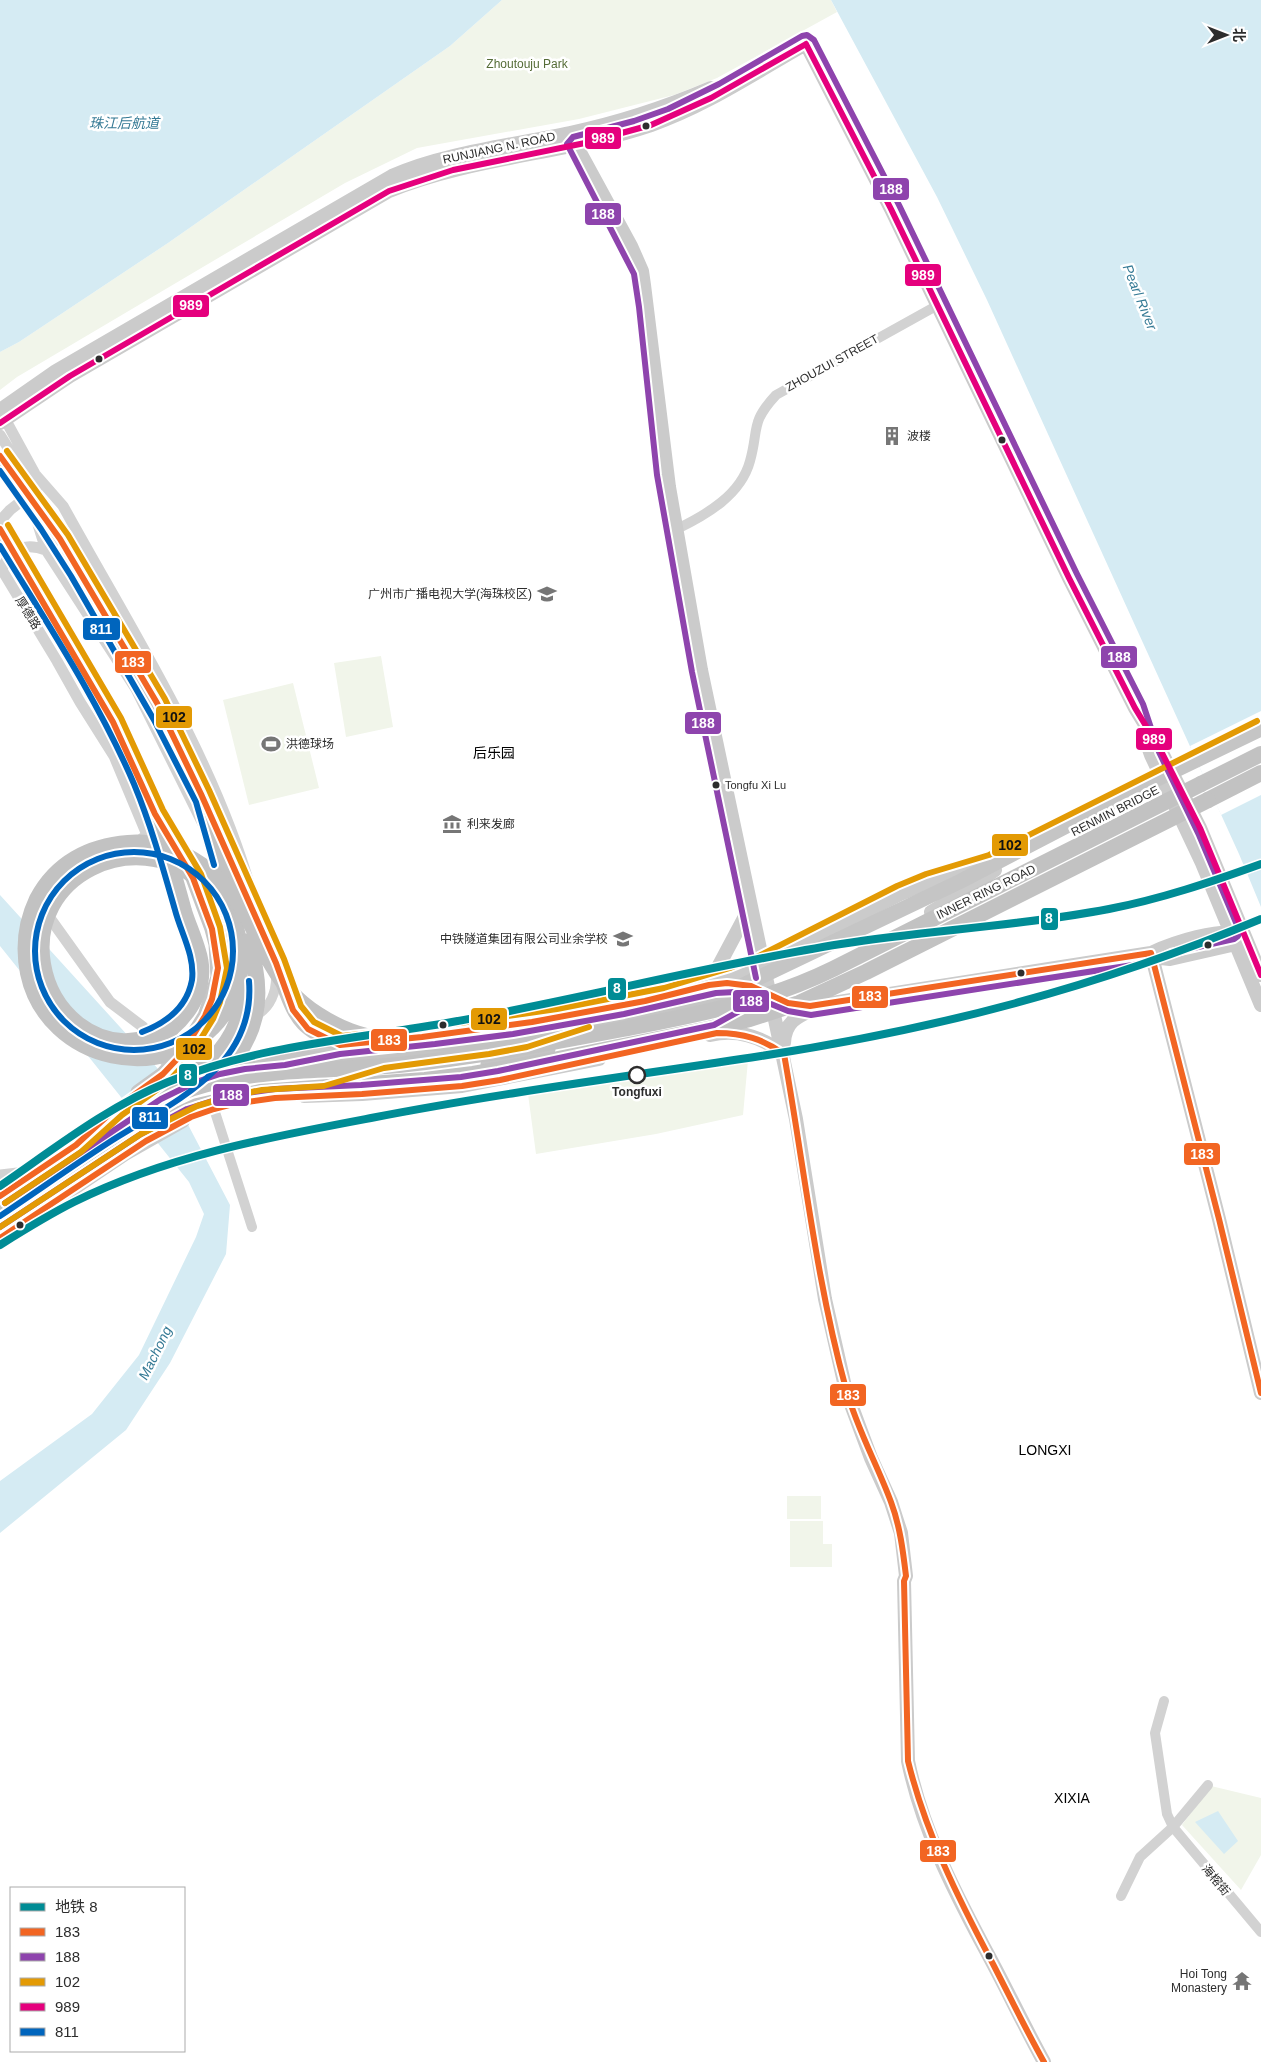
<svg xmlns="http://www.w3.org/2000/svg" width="1261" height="2062" viewBox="0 0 1261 2062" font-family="Helvetica,'Noto Sans SC',sans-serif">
	<rect width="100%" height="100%" fill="#fff"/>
	<!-- green -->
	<path fill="#f1f5ea" d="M502 0H831L837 12 717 78 674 95 579 119 417 148 345 183 17 377 0 390V352L19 342 168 243 450 46Z
		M381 656 393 727 346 737 334 663Z
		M293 683 319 788 249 805 223 700Z
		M748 1060 743 1115 656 1134 536 1154 528 1094Z
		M787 1496H821V1519H787Z
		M790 1521H823V1544H832V1567H790Z
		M1211 1786 1261 1798V1855L1241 1890 1182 1825Z"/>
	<!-- water -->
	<path fill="#d5ebf3" d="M0 0H502L450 46 168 243 19 342 0 352Z
		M831 0H1261V907L1239 854 987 300 937 197Z
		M0 895 160 1071 230 1205 226 1254 170 1363 126 1430 0 1533V1481L92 1414 139 1355 196 1237 204 1214 189 1182 0 946Z
		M1218 1811 1238 1841 1224 1854 1195 1822Z"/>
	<!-- pier -->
	<path fill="#fff" d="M1261 711V795L1221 815 1190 746Z"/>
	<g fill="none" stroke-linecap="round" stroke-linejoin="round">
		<!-- primary-tunnel -->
		<path stroke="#d5d5d5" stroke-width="15" stroke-dasharray="15 8" stroke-linecap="butt" d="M0 456 60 539 103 613
			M0 529 52 616"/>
		<!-- minor -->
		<path stroke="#d2d2d2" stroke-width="10" d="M677 529C706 515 741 495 750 461 759 429 750 423 776 395L938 305
			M253 1017C271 1009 277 991 276 973
			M214 1109 252 1227
			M1164 1701 1155 1733 1167 1814 1173 1827 1261 1932
			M1121 1896 1140 1857 1173 1827 1208 1785"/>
		<!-- tertiary -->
		<path stroke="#d2d2d2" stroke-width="11" d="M0 417 5 419 35 474 63 506 68 515C136 638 215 760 253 897
			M0 435 32 486 24 499 10 510 0 521
			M35 479 37 497 36 518 46 550
			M136 843 147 835 114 756 80 702 57 661 2 570C9 549 24 542 46 550L136 689 211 840
			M70 874 56 886 42 907 110 1002 143 1027 162 1051 165 1061
			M0 1175 26 1172 44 1166"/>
		<!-- secondary -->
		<path stroke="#cbcbcb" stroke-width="14" d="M806 44 891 209 1069 578 1135 708 1160 749 1200 828 1261 975
			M572 133 576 145 631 246 642 271 644 285 669 487 701 670 796 1119 825 1299 846 1391 871 1458 891 1502 901 1533 906 1576 904 1581 908 1761C922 1828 952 1887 984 1947 1005 1985 1023 2024 1044 2062
			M0 410 56 371 392 176C443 153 514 145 570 133 618 123 666 107 711 88
			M0 423 70 376 389 191C472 157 565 154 651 125 706 106 756 72 806 44
			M1143 732 1151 755 1202 863 1261 1005
			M931 912 958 896 995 870
			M1151 953 1219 1219 1261 1393
			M1151 953 1161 958 1170 959 1236 944 1241 938
			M709 984 750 907
			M795 1005 810 1006 826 1004 1151 953C1175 942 1218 928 1244 934
			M710 1035C738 1028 762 1037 784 1054
			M421 1037 558 1018 654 999 709 984 763 964 900 894 929 882 977 868
			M784 1043C785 1020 799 1016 818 1007
			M290 1055 340 1045 380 1041
			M304 1096 362 1094 462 1086 599 1059
			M0 1238 125 1154 183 1121"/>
		<!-- primary -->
		<path stroke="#c5c5c5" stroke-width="15" d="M103 613 157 703 201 794 258 923
			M52 616 113 722 155 814 178 850 193 878 212 929 216 944 218 977 205 1016 181 1055 163 1074 138 1092
			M284 986C297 1022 304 1030 340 1045
			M534 1037 611 1021
			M488 1064 548 1049
			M100 1128C136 1103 171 1080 214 1067 248 1056 284 1059 319 1058 364 1057 408 1053 452 1050
			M76 1145 104 1119"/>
		<!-- trunk -->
		<path stroke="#c2c2c2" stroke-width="16" d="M1201 784 1261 754
			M1208 800 1261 773
			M209 813 238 936
			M155 814C166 846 175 878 184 911 188 924 194 937 198 951 208 982 194 1009 171 1029
			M0 1205 132 1116"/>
		<!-- primary-bridge -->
		<path stroke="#c5c5c5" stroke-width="15" d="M611 1021 683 1008 733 990 961 881 1151 782 1261 729"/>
		<!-- trunk-bridge -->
		<path stroke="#c2c2c2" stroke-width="16" d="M240 948C240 962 241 976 238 989 235 998 228 1008 223 1015 169 1089 47 1063 28 973 23 948 26 922 37 899 56 863 89 846 128 843 174 839 219 870 242 908 259 936 268 966 291 992 305 1008 329 1023 350 1031 408 1053 486 1040 547 1034
			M171 1029C139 1045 108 1047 78 1024 58 1008 47 988 43 964 28 875 135 825 200 881 223 901 233 932 241 960
			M216 1082C258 1038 267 998 248 941
			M171 1089C201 1069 223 1057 237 1022 242 1010 246 997 245 984
			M132 1116C220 1063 302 1074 399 1065 475 1057 549 1043 623 1029 695 1015 766 1002 833 969L1201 784
			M0 1227 141 1132 197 1106 260 1092 425 1080 473 1074 548 1061 708 1029 750 1019 799 1003 866 972 1208 800"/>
		<!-- bus-1 casing -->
		<g stroke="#fff" stroke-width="10">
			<path id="bus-1" d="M0 456 60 539 157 703 201 794 276 963 293 1010 308 1029 340 1045 422 1037 532 1022 645 1001 709 985 727 983 751 986 788 1003 810 1006 1151 953 1219 1219 1261 1393
				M0 529 113 722 155 814 193 878 212 929 218 968 212 999 205 1016 181 1055 163 1074 116 1108 76 1145 0 1196
				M0 1238 146 1141 191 1117 214 1109 233 1104 275 1098 362 1094 462 1086 500 1080 717 1033C743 1033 763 1039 784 1054 804 1166 816 1280 846 1389 857 1429 877 1464 891 1502 900 1526 903 1551 906 1576L904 1581 908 1761C926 1834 958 1898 993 1964 1010 1997 1026 2030 1044 2062"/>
		</g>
		<!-- bus-2 casing -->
		<g stroke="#fff" stroke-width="10">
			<path id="bus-2" d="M756 978 692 672 657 475 639 307 634 274 567 144 573 137 634 121 668 109 719 84 802 36 807 35 814 40 899 205 1077 574 1143 704 1159 752 1199 835 1240 932 1238 936 1234 939 1171 953 1152 962 811 1015 788 1011 771 1004
				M0 1227 141 1134 187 1109 212 1101 232 1095 275 1089 361 1085 461 1077 498 1071 714 1025 745 1008 755 996 735 992 716 993 624 1014 513 1034 435 1044 340 1054 285 1065 245 1069 220 1074 196 1082 161 1099 5 1203"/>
		</g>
		<!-- bus-3 casing -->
		<g stroke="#fff" stroke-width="10">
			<path id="bus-3" d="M7 451 68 535 165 699 209 790 284 959 301 1006 314 1022 342 1036 460 1023 557 1009 664 988 730 968 759 956 897 886 926 874 989 855 1257 721
				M5 1203 81 1152 122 1115 169 1081 187 1061 213 1019 220 1002 227 968 220 927 201 874 163 810 121 718 8 525
				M0 1227 141 1134 197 1106 231 1096 262 1090 324 1086 384 1068 489 1054 527 1047 589 1027"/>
		</g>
		<!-- bus-4 casing -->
		<g stroke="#fff" stroke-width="10">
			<path id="bus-4" d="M806 44 891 209 1069 578 1135 708 1160 749 1200 828 1261 975
				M0 423 70 376 389 191 453 170 585 143 651 125 711 98 806 44"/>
		</g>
		<!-- bus-5 casing -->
		<g stroke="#fff" stroke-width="10">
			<path id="bus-5" d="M0 471 41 529 71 576 154 720 196 802 214 865
				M0 546C47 623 98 700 134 784 151 825 163 868 175 910 181 933 195 956 192 980 187 1007 166 1023 142 1032
				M35 951a99 99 0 1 1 198 0a99 99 0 1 1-198 0Z
				M0 1216C36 1192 71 1167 108 1143 170 1103 256 1069 249 981"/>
		</g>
		<!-- bus-1 -->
		<use href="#bus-1" stroke="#f26522" stroke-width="6"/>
		<!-- bus-2 -->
		<use href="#bus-2" stroke="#8e44ad" stroke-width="6"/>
		<!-- bus-3 -->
		<use href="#bus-3" stroke="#e39a04" stroke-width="6"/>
		<!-- bus-4 -->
		<use href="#bus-4" stroke="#e5007d" stroke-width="6"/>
		<!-- bus-5 -->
		<use href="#bus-5" stroke="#0065bd" stroke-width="6"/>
		<!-- metro-1 casing -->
		<g stroke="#fff" stroke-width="11">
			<path id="metro-1" d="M0 1186C54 1149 107 1107 168 1082 258 1045 357 1039 452 1022 582 999 710 965 841 944 930 930 1020 926 1109 909 1161 899 1211 882 1261 864
				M0 1245C24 1230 48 1215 74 1202 166 1156 270 1137 371 1118 500 1093 631 1076 761 1056 937 1029 1096 988 1261 919"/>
		</g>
		<!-- metro-1 -->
		<use href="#metro-1" stroke="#008c95" stroke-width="8"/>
	</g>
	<!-- icons -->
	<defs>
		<g id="building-bare" transform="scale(1.5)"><path d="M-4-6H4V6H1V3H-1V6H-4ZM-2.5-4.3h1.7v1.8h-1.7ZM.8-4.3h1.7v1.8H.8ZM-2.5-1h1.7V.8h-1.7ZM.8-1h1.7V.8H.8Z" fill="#767676" stroke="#fff" stroke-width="2.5" paint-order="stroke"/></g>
		<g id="university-bare" transform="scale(1.5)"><path d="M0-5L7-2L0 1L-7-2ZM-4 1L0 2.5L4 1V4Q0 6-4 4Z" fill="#767676" stroke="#fff" stroke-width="2.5" paint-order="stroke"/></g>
		<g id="stadium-bare" transform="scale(1.5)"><path d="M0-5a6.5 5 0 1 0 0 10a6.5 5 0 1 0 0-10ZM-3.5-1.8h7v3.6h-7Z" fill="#767676" stroke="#fff" stroke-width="2.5" paint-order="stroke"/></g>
		<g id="museum-bare" transform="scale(1.5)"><path d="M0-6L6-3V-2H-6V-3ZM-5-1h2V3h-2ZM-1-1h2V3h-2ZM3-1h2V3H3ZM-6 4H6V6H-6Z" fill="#767676" stroke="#fff" stroke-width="2.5" paint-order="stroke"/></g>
		<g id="temple-bare" transform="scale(1.5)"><path d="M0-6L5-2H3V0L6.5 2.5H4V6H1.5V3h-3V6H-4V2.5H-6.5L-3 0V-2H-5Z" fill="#767676" stroke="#fff" stroke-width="2.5" paint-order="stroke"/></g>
	</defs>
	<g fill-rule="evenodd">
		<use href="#building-bare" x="892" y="436"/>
		<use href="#university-bare" x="547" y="594"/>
		<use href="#stadium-bare" x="271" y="744"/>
		<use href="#museum-bare" x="452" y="824"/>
		<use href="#university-bare" x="623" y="939"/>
		<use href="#temple-bare" x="1242" y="1981"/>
	</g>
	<!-- markers -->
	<g fill="#2d2d2d" stroke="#fff" stroke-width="2">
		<circle cx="646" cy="126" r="4.5"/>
		<circle cx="99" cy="359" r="4.5"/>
		<circle cx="1002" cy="440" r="4.5"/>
		<circle cx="716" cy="785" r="4.5"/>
		<circle cx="1208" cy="945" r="4.5"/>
		<circle cx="1021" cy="973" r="4.5"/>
		<circle cx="443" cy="1025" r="4.5"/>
		<circle cx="20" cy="1225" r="4.5"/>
		<circle cx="989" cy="1956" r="4.5"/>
	</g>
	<circle fill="#fff" stroke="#2d2d2d" stroke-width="2.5" cx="637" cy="1075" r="8"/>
	<g text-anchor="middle" stroke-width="5" stroke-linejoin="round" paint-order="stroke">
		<!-- bus labels -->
		<g font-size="11" fill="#2d2d2d" stroke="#fff" text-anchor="start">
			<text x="725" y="789">Tongfu Xi Lu</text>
		</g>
		<!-- park labels -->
		<g font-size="12" fill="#556c37" stroke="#fff">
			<text x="527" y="68">Zhoutouju Park</text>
		</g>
		<!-- street labels -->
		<g font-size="12" fill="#2d2d2d" stroke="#fff">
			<text transform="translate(499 148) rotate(-12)" y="4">RUNJIANG N. ROAD</text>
			<text transform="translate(832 363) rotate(-29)" y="4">ZHOUZUI STREET</text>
			<text transform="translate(28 613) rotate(58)" y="4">厚德路</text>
			<text transform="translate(1115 811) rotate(-27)" y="4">RENMIN BRIDGE</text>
			<text transform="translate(986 892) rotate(-26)" y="4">INNER RING ROAD</text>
			<text transform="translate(1216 1880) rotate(50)" y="4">海榕街</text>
		</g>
		<!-- poi labels -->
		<g font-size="12" fill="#2d2d2d" stroke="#fff" text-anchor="start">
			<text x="907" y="440">波楼</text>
			<text x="532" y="598" text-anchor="end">广州市广播电视大学(海珠校区)</text>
			<text x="286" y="748">洪德球场</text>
			<text x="467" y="828">利来发廊</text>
			<text x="608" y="943" text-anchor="end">中铁隧道集团有限公司业余学校</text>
			<text x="1227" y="1978" text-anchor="end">Hoi Tong<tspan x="1227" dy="14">Monastery</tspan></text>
		</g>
		<!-- stop labels -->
		<g font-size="12" font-weight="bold" fill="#2d2d2d" stroke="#fff">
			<text x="637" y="1096">Tongfuxi</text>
		</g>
		<!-- water labels -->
		<g font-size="14" font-style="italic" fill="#357a95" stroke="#fff">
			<text x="124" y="128">珠江后航道</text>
			<text transform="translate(1140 297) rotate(68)" y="5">Pearl River</text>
			<text transform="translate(155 1353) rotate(-64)" y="5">Machong</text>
		</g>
		<!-- neighbourhood labels -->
		<g font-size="14" fill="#000" stroke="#fff">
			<text x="494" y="758">后乐园</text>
			<text x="1045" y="1455">LONGXI</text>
			<text x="1072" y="1803">XIXIA</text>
		</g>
	</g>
	<g stroke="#fff" stroke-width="2">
		<rect x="584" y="126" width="38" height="24" rx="5" fill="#e5007d"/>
		<rect x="872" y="177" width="38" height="24" rx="5" fill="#8e44ad"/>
		<rect x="584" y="202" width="38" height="24" rx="5" fill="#8e44ad"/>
		<rect x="904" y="263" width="38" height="24" rx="5" fill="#e5007d"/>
		<rect x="172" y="294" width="38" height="24" rx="5" fill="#e5007d"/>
		<rect x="82" y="617" width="39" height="24" rx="5" fill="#0065bd"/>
		<rect x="1100" y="645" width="38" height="24" rx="5" fill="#8e44ad"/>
		<rect x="114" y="650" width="38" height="24" rx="5" fill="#f26522"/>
		<rect x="155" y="705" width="38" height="24" rx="5" fill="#e39a04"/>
		<rect x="684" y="711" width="38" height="24" rx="5" fill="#8e44ad"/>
		<rect x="1135" y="727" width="38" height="24" rx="5" fill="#e5007d"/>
		<rect x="991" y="833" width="38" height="24" rx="5" fill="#e39a04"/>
		<rect x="1040" y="907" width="19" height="24" rx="5" fill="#008c95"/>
		<rect x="607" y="977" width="20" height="24" rx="5" fill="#008c95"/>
		<rect x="851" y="985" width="38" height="24" rx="5" fill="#f26522"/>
		<rect x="732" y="989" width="38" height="24" rx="5" fill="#8e44ad"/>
		<rect x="470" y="1007" width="38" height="24" rx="5" fill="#e39a04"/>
		<rect x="370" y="1028" width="38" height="24" rx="5" fill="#f26522"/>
		<rect x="175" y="1037" width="38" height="24" rx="5" fill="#e39a04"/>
		<rect x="178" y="1063" width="20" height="24" rx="5" fill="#008c95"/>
		<rect x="212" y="1083" width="38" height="24" rx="5" fill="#8e44ad"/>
		<rect x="131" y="1106" width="38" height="24" rx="5" fill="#0065bd"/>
		<rect x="1183" y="1142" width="38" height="24" rx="5" fill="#f26522"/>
		<rect x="829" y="1383" width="38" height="24" rx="5" fill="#f26522"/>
		<rect x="919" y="1839" width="38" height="24" rx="5" fill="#f26522"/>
	</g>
	<g font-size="14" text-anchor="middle" font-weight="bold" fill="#fff">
		<text x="603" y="143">989</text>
		<text x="891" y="194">188</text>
		<text x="603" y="219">188</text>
		<text x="923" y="280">989</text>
		<text x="191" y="310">989</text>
		<text x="101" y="634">811</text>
		<text x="1119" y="662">188</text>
		<text x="133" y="667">183</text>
		<text x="703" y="728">188</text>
		<text x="1154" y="744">989</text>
		<text x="1049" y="923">8</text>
		<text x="617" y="993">8</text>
		<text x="870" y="1001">183</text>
		<text x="751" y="1006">188</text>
		<text x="389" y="1045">183</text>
		<text x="188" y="1080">8</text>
		<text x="231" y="1100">188</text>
		<text x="150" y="1122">811</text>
		<text x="1202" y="1159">183</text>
		<text x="848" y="1400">183</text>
		<text x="938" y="1856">183</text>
	</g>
	<g font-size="14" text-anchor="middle" font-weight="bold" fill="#111">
		<text x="174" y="722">102</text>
		<text x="1010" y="850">102</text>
		<text x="489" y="1024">102</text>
		<text x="194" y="1054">102</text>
	</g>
	<!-- legend -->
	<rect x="10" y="1887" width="175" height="165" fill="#ffffff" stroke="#ababab"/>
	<rect x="20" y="1903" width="25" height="8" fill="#008c95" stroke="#ababab"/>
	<text x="55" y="1912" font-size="15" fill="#2d2d2d">地铁 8</text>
	<rect x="20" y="1928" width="25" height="8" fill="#f26522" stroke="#ababab"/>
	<text x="55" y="1937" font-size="15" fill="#2d2d2d">183</text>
	<rect x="20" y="1953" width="25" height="8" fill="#8e44ad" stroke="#ababab"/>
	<text x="55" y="1962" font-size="15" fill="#2d2d2d">188</text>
	<rect x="20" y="1978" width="25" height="8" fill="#e39a04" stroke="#ababab"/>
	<text x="55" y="1987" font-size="15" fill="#2d2d2d">102</text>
	<rect x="20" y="2003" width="25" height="8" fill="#e5007d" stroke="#ababab"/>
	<text x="55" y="2012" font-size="15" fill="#2d2d2d">989</text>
	<rect x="20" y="2028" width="25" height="8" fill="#0065bd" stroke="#ababab"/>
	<text x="55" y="2037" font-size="15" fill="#2d2d2d">811</text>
	<!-- north arrow -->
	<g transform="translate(1226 35) rotate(90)" stroke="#ffffff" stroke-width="4" paint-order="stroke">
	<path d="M0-4L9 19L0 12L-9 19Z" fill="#2d2d2d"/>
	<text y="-8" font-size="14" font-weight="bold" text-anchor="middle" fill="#2d2d2d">北</text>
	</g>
</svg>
